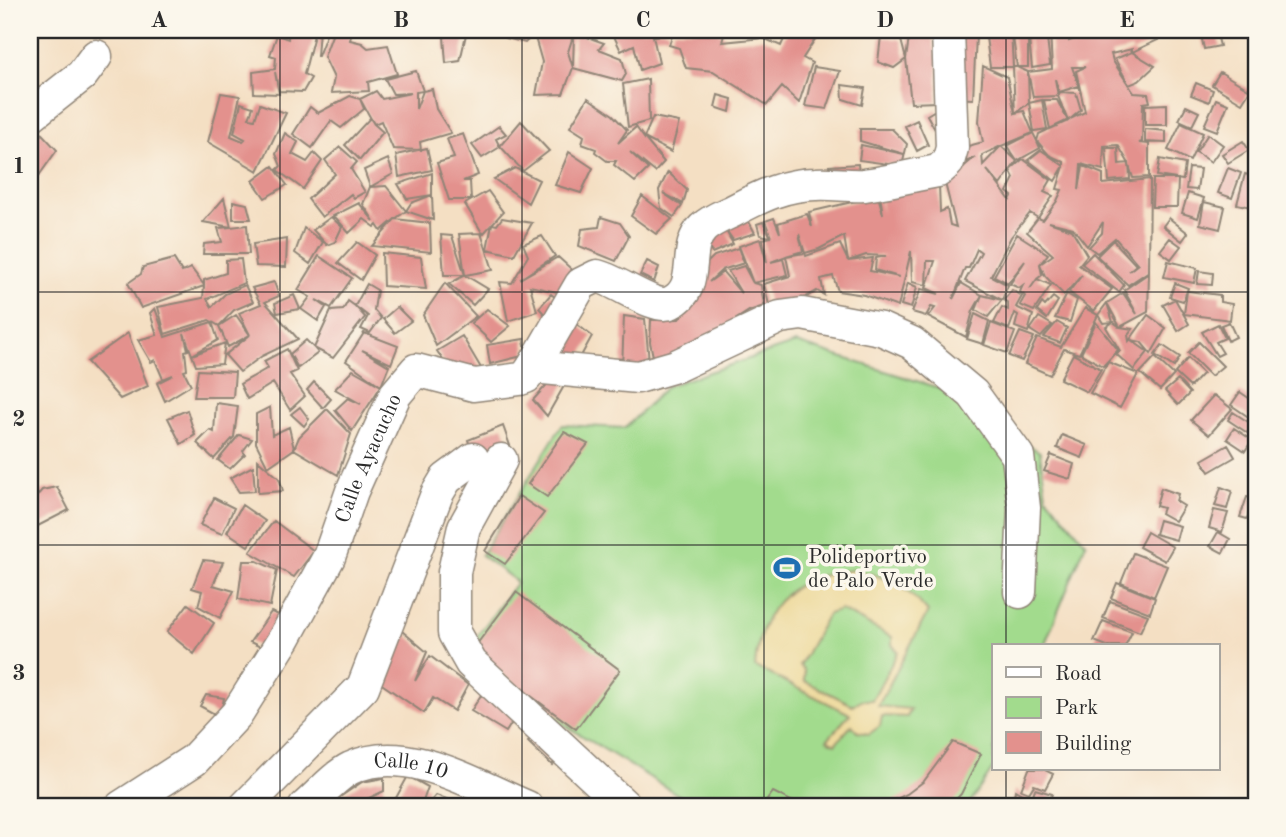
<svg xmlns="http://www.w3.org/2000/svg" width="1286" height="837" viewBox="0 0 1286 837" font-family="'Old Standard TT',serif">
	<rect width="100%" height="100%" fill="#fbf7ec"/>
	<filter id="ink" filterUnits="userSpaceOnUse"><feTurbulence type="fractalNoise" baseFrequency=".0143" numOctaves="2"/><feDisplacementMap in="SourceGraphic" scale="14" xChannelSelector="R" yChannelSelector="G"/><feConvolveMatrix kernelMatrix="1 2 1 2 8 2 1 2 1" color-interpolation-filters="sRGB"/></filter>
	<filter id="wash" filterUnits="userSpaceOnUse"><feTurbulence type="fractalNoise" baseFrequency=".00686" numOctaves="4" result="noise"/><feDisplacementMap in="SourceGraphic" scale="28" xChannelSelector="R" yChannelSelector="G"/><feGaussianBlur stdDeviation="1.57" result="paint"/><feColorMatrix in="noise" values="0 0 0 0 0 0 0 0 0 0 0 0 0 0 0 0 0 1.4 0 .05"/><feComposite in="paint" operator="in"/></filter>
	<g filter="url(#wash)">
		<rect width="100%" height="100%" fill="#f4dfc3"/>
		<!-- green -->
		<path fill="#a2db8d" stroke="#66835c" stroke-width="2" d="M796 343 939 388 1040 452 1046 496 1086 543 1044 646H994V767L967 807H698L519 697 467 650 517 582 481 555 562 425 625 428 667 386Z"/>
		<!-- sand -->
		<path fill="#eeda9e" stroke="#8c8264" stroke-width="2" fill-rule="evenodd" d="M854 570C889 577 905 585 928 612L878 706 911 709 907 717 882 716 880 726 869 734 858 732 852 725 835 744 827 740 850 714 755 667C760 604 793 575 854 570ZM841 610 892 637V645L898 652 872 700H861L853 705 804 681V671L800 665 828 614Z"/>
		<g id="blocks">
			<!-- building -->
			<path fill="#e3918d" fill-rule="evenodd" d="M289 30 315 31 304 74 311 78 303 92 279 91 275 72 279 94 254 93 253 72 275 69 276 57 270 55 277 35 288 39Z
				M319 30H328L318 56H317Z
				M334 30H352L350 40 362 43 368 48 388 45 397 74 368 82 369 91 331 93 334 78 324 57Z
				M452 30H467L460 61 446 63 444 37 453 34Z
				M503 30H527L534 34 525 43 506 38Z
				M538 30H567L604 43 599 49 622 58 626 74 622 81 573 68 563 94 536 95 542 62 534 34ZM574 33 573 68 568 52Z
				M611 30H668V35L653 36 659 63 640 70 634 45 621 51Z
				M674 30H708L724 35 722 42 763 38 781 46 788 30H821L803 58 812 63 799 103 782 87 767 105 713 71 686 68 679 48 669 45Z
				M910 30H930L938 60 937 102 911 103 906 59Z
				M985 30H1011L1013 67H990Z
				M1012 30H1028V67H1017L1028 72 1029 103 1042 100 1047 129 1034 131 1029 103 1015 113 1013 67H1017Z
				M1028 30H1046L1050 65 1032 68Z
				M1050 30H1068L1069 41 1074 39 1073 30H1093V40H1097L1098 30H1157L1158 40 1132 52 1155 66 1139 81 1129 85 1115 59 1132 52V49L1111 54 1113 61 1134 93 1148 94 1150 102 1143 103 1142 142 1139 143 1149 144V177L1133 178 1128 162 1118 145 1104 146 1103 170 1081 164 1079 190 1083 166 1103 174V184L1150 179 1149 271 1128 285 1097 256 1113 240 1136 265 1129 271 1138 264 1115 238 1097 253 1089 247 1102 233 1103 222 1087 246 1073 228 1049 222 1072 230 1087 255 1079 265 1112 289 1094 311 1069 292 1082 275 1064 295 1045 276 1040 264 1053 255 1027 232 1038 218 1043 220 1057 201 1062 190 1057 189 1064 166 1055 181 1028 160 1041 150 1064 166V162L1049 155 1037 141 1040 148 1017 161 1000 185 987 170 1010 200 1012 196 1007 192 1014 178 1010 170 1023 159 1051 180 1044 192 1053 196 1038 218 1030 213 1011 237 991 276 1008 285 1002 300 988 317 976 310 982 295 973 311 966 337 928 317 935 308 931 307 926 316 912 312 921 289 939 294 926 288 935 261H927L926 285 912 282 911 251 898 307 864 295 838 291 833 276 821 279 824 295 817 291 797 302 770 309 764 284 790 276 786 256 771 262 783 259 787 275 753 283 761 285 764 306 749 311 656 371 650 342 651 320 679 319 703 287 694 276 714 256 738 248 744 263 722 270 709 282 723 272 741 293 728 271 744 266 753 283 739 246 760 239 767 263 763 239 771 237 760 235 757 224 763 222 771 237 765 221 774 218 780 233 778 223 807 214 812 227 809 212 878 196 883 214 880 196 939 184 940 212 947 209 950 225 956 227 945 183 975 157 966 162 968 146 983 142 979 122 983 66 1007 77 1015 113 1024 111 1033 133 1001 146 1017 161 1007 146 1033 133 1037 141 1039 134 1085 112 1076 71 1085 67H1072L1079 86 1059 92 1055 79 1058 96 1033 97 1028 72 1052 69ZM1001 146 983 165 982 155ZM799 234 805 253 819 249 844 236 848 261 840 244 806 256 805 253 786 256 803 251ZM977 249 981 252 965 281 1002 300 982 295 961 283 953 299 965 268H969ZM866 255 886 256 876 258 875 270 899 277 870 271 873 258 848 261Z
				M1200 30H1216L1220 46 1204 49Z
				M976 35 973 99 953 98V36Z
				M881 36 901 40 906 59 894 68 878 62Z
				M814 67 840 71 827 109 805 106Z
				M416 71 423 91 416 92V109L423 91 432 89 436 109 451 133 420 142 421 150 393 149 381 121 374 124 383 132 360 160 345 145 370 118 374 124 360 99 376 91 382 99 411 93 393 94 385 79Z
				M1220 72 1250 90 1242 103 1212 85Z
				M648 79 649 121 628 127 623 84Z
				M1196 83 1213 90 1209 102 1191 95Z
				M842 85 865 88 862 105 843 99Z
				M1060 92 1076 93 1081 110 1068 121 1058 96Z
				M221 93 240 96 231 136 243 141 245 139 234 133 241 103 253 107 249 118 255 119 260 104 286 113 258 171 208 142Z
				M718 95 732 99 730 112 715 107Z
				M350 96 360 99 364 109 341 128 331 121 312 148 293 134 310 107 318 113Z
				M588 98 613 115 627 130 618 143 636 127 644 138 653 117 679 122 671 152 644 138 664 162 655 172 630 152 648 169 635 182 614 165 616 161H607L595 152 596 149 582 144 584 136 570 127Z
				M1216 99 1228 104 1217 131 1204 126Z
				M1044 100H1057L1068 121 1050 129Z
				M1167 104V125H1145V105Z
				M1186 106 1199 112 1192 126 1179 120Z
				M937 109 938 135 927 115Z
				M917 120 928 145 917 151 905 126Z
				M521 121 549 151 523 171 500 146Z
				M32 123 57 150 33 184 30 179Z
				M1181 123 1203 133 1190 161 1168 150Z
				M499 126 506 134 496 139 500 147 482 158 472 145Z
				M860 129H892L907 144 902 166 859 160 861 145 904 154 860 141Z
				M1145 129 1166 131V143L1145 142Z
				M285 133 298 142 292 154 307 162 314 153 322 161 303 189 277 170 281 166 276 154Z
				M463 134 478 175 463 181H470L471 200H449L437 163 454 158 447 139Z
				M1208 134 1223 145 1211 162 1196 152Z
				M1243 141 1249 150 1228 163 1222 154Z
				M340 147 357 162 351 169 365 192 354 198 351 194 322 217 308 199 335 174 325 160Z
				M427 148 432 170 399 177 396 155Z
				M1106 148H1118L1119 164 1129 163 1130 179 1109 181Z
				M569 152 593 168 581 193 555 185Z
				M388 159 393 174 370 187 386 186 406 211 395 219 430 223 431 252 372 246 395 219 381 231 377 225 375 227 364 219 349 233 336 218 331 217 359 203 374 221 363 204 370 187 364 170Z
				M1160 159 1185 164 1183 180 1157 176Z
				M858 164 859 174 830 176 829 166Z
				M273 166 287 185 265 198 253 181Z
				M515 168 539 180 528 203 494 179Z
				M1189 168 1200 169 1197 190 1186 189Z
				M1228 168 1241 173 1232 198 1218 193Z
				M668 172 687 190 683 204 663 193 682 206 674 217 661 208 659 190Z
				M432 173V195L407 199 398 184Z
				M1245 174 1256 177 1251 207 1237 204Z
				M1153 179H1178L1177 207H1152Z
				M488 191 503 212 483 234 465 204Z
				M1188 193 1204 198 1198 218 1182 213Z
				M432 195 433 220 406 211 411 203Z
				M642 196 672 219 656 234 631 216Z
				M224 198 231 227 247 225 249 254H203L204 244 222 242 218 228 231 227 203 222Z
				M233 201 247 204 251 219H233Z
				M1204 202 1225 207 1220 229 1200 224Z
				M331 217 342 227 335 242 327 245 313 230Z
				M601 217 620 223 629 236 616 261 579 246 582 229 599 227Z
				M502 218 532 223 514 255 487 249 492 224 497 225Z
				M1169 218 1188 233 1182 241 1163 226Z
				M748 220 755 233 733 240 724 227 733 244 712 253 706 243 712 228Z
				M304 228 323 242 310 264 295 253Z
				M481 233 493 270 465 275 488 289 473 305 449 284 465 275H444L441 235 452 236 465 275 459 234Z
				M1017 234 1048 254 1040 264 1042 275 1037 279 1030 289 1037 279 1051 285 1034 311 1020 305 1025 296 1020 292 1023 285 1019 288 1010 284 1025 261 1008 283 994 276Z
				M542 236 555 256 520 279 558 257 580 277 566 294 530 286 537 311 508 321 500 282 512 283 528 256 523 244Z
				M1170 238 1181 246 1171 259 1160 251Z
				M287 239 286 267 256 266 253 244Z
				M357 242 375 255 361 280 338 263Z
				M382 253 421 257 426 289 383 286Z
				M1093 253 1124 285 1119 292 1082 264Z
				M319 256 352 278 331 308 316 300 326 307 318 321 301 309 310 297 298 290Z
				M174 259 182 272 191 268 204 285V280L226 273V260L241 259 244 283 207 299 212 307 225 294 245 285 253 302 234 310 219 326 236 315 250 335 239 313 261 304 252 288 274 282 279 296 265 302 298 339 262 356 240 372 225 355 250 335 228 347 219 326 209 320 165 334 158 307 203 298 204 286 141 308 128 283 141 274 143 267Z
				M647 261 659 267 654 282 640 275Z
				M1168 261 1197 268 1194 283 1164 277Z
				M1199 271 1213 273 1212 285 1197 284Z
				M1149 273 1148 312 1120 327 1133 329 1128 335 1129 341 1148 315 1166 328 1151 354 1141 342 1131 340 1148 352 1134 370 1116 354 1120 351 1106 327 1113 322 1103 323 1098 315 1107 303 1113 322 1120 327 1107 303 1123 293 1137 314 1124 290Z
				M445 283 476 316 436 346 423 315Z
				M908 283 917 287 911 308 901 305Z
				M1175 283 1188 288 1183 301 1170 297Z
				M367 284 377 290 374 310 381 318 370 333 361 329 368 316 355 306 365 317 333 358 314 348 318 353 298 368 290 354 306 340 314 348 331 311 343 310 348 301 355 306Z
				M1012 290 1022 296 1016 307 1033 315 1028 332 1015 327 1018 315 1015 313 1009 329 994 323 1002 307 1008 310V303L1004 300Z
				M1187 291 1220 295V302L1232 304 1230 320 1184 314Z
				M551 294 561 302 548 318 539 308Z
				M1067 294 1077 300 1070 322 1055 318Z
				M294 295 300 309 277 313 275 303Z
				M1053 297 1058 301 1047 319 1037 311 1042 303 1045 306Z
				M1175 299 1189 324 1178 331 1163 305Z
				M397 307 411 321 395 333 383 319Z
				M155 308 165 337 212 322 218 340 192 355 184 333 188 350 185 351 187 370 184 371 191 385 165 401 157 383 173 375 163 379 155 360 151 362 138 340 157 335 150 313Z
				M1085 308 1098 315 1079 354 1064 349 1050 375 1025 364 1037 338 1061 347Z
				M487 309 510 326 491 342 471 323Z
				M975 314 989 321 983 344 967 339Z
				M624 316 645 319 650 372 622 369Z
				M1039 317 1052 325 1041 337 1030 330Z
				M574 322 592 336 575 367 557 358Z
				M1057 322 1067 328 1060 343 1044 337Z
				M1096 322 1118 350 1103 366 1081 354Z
				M1229 322 1236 337 1228 341 1221 325Z
				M991 323 1015 332 1007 353 984 345Z
				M1218 324 1225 338 1216 342 1223 353 1217 356 1202 332Z
				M1020 332 1034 337 1022 361 1009 356Z
				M128 333 148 386 120 399 87 362Z
				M364 333 398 346 391 364 362 350 389 366 381 386 346 361Z
				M462 336 481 368 457 381 437 351Z
				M524 339 526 355 490 364 487 345Z
				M1199 342 1223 366 1211 376 1188 353Z
				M225 343 222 364 196 366 192 355Z
				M1162 345 1180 357 1174 367 1155 355Z
				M287 349 297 371 290 374 305 396 290 410 273 383 247 399 240 384 268 368 264 361Z
				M1073 354 1101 369 1087 392 1060 379Z
				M1155 357 1174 375 1160 390 1140 373Z
				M1188 358 1203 373 1190 387 1175 373Z
				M1108 362 1138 374 1120 408 1090 393Z
				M198 370 235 372 233 397H194Z
				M353 370 381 386 352 431 335 410 348 398 361 404 335 389Z
				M552 379H568L547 416 533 400Z
				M1178 380 1190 393 1178 405 1165 391Z
				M314 382 331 399 323 408 307 390Z
				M1240 392 1256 403V422L1231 405Z
				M1214 395 1232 409 1209 435 1191 420Z
				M216 403 238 406 234 437 214 459 197 443 210 430 214 432Z
				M270 407 272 435 289 427 294 449 268 467 256 443V414Z
				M300 407 309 419 304 426 291 414Z
				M327 409 351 434 338 475 294 449 299 437Z
				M187 410 195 435 181 444 168 418Z
				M1233 412 1256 427 1252 436 1228 420Z
				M503 426 513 454 478 467 468 440Z
				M1234 428 1252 440 1245 451 1227 439Z
				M564 432 588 444 547 497 528 484Z
				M239 435 252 439 243 451 245 454 230 469 218 460Z
				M1062 435 1087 445 1082 458 1057 448Z
				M1228 445 1235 457 1209 472 1202 460Z
				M1051 455 1074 464 1070 479 1044 471Z
				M258 460 279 478 283 491 258 493Z
				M253 466 255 491 239 492 230 478Z
				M57 487 69 510 30 530V504L42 490Z
				M1221 487 1232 491 1227 509 1215 506Z
				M1161 488 1178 494 1176 501 1184 506 1175 521 1161 513 1163 508 1156 506Z
				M519 496 544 513 505 564 485 551Z
				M1247 497 1253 498 1247 519 1240 517Z
				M214 498 234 508 222 534 200 525Z
				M242 505 265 521 248 546 227 532Z
				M1214 510 1228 513 1222 532 1209 528Z
				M1159 520 1180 526 1176 540 1155 534Z
				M274 521 314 551 294 577 250 552Z
				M1147 532 1173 547 1165 561 1139 547Z
				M1218 532 1230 539 1223 553 1210 546Z
				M1133 553 1167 566 1154 597 1121 583Z
				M203 560 223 562 213 585 234 591 220 618 198 606 202 591 192 588Z
				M243 561H257L277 570 270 606 238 599Z
				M1117 583 1155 598 1150 613 1111 598Z
				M516 592 620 670 576 729 471 652Z
				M1110 601 1148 615 1140 632 1103 618Z
				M188 604 214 623 194 654 167 632Z
				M271 612 285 617 269 651 250 642Z
				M1103 621 1132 632 1125 646H1107L1094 641Z
				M396 626 427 652 415 681 430 656 468 685 454 711 433 698 424 713 370 676Z
				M206 695 224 698 220 717 200 706Z
				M481 695 516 716 506 732 471 711Z
				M538 732 562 755 552 765 528 742Z
				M953 742 981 754 961 794 949 807H880L907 794 924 781Z
				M1029 769H1043L1053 774 1045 789 1034 785 1029 793 1021 790Z
				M408 776 428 787 421 807H391Z
				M384 778V791L350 807H337L334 801 362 782Z
				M1035 789 1052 794 1049 803 1032 798Z
				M1015 790 1030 799 1028 807H1012Z
				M773 792 791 801 808 807H762Z
				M436 795 467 807H426Z"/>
		</g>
	</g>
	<g filter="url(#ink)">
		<use href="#blocks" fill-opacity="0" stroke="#908577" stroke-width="2"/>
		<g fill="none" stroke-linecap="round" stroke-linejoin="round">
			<!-- minor casing -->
			<g stroke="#908577" stroke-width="35">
				<g id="minor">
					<path d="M30 116 82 75 96 56"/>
					<path d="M533 367 581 284 597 276C616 280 655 310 670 303 703 288 681 249 703 228 711 220 725 215 735 210 761 196 786 184 816 184 832 183 849 186 864 185 889 182 914 175 938 171L948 162 952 148 948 30"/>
					<path d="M501 460 464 527 454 572V633L471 663 626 807"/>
					<path id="s1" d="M121 807 194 760 236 715 284 639 329 557 352 491 395 395 416 370 474 385 520 379 526 377 533 367 638 377 676 366 780 317 802 314 881 329 912 343 973 394 1018 456 1024 508 1020 592"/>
					<path d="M245 807 363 687 437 494 446 479 473 459"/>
					<path id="s2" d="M305 807C319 795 335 776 351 768 407 742 476 786 527 807"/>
				</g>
			</g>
			<!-- minor -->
			<use href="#minor" stroke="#fff" stroke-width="32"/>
		</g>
	</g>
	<!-- grid -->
	<path fill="none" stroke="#2b2b2b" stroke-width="2" stroke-opacity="0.55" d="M280 30V807M522 30V807M764 30V807M1006 30V646M30 292H1256M30 545H1256M1006 769V807"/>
	<!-- icons -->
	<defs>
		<g id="stadium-bare" transform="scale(2.1)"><path d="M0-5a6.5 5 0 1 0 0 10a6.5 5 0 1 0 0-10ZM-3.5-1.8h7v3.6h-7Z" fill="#1f6fb2" stroke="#fbf7ec" stroke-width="2.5" paint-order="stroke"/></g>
	</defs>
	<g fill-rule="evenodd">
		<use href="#stadium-bare" x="787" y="568"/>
	</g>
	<g text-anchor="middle" stroke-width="7" stroke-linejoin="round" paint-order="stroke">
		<!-- street labels -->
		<g font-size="21" fill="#2b2b2b" stroke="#fbf7ec">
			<text dy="7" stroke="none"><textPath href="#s1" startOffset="438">Calle Ayacucho</textPath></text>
			<text dy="7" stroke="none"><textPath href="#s2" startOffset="122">Calle 10</textPath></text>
		</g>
		<!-- poi labels -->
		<g font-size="21" fill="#2b2b2b" stroke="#fbf7ec" text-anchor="start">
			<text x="808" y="563">Polideportivo<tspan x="808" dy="24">de Palo Verde</tspan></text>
		</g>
	</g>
	<!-- margin -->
	<rect width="1286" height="837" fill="none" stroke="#fbf7ec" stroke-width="77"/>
	<!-- legend -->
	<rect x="992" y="644" width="228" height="126" fill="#fbf7ec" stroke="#a8a59f" stroke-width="2"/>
	<rect x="1006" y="667" width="35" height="10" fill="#ffffff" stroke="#a8a59f" stroke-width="2"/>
	<text x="1055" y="680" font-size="21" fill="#2b2b2b">Road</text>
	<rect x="1006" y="697" width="35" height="21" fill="#a2db8d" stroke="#a8a59f" stroke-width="2"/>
	<text x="1055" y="714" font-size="21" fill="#2b2b2b">Park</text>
	<rect x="1006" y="732" width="35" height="21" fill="#e3918d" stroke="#a8a59f" stroke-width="2"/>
	<text x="1055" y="750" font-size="21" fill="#2b2b2b">Building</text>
	<rect x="38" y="38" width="1210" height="760" fill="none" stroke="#2b2b2b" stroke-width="2.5"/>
	<g font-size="23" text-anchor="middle" font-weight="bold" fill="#2b2b2b">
		<text x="159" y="27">A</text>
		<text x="401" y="27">B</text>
		<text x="643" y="27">C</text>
		<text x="885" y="27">D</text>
		<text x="1127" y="27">E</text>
		<text x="19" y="173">1</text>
		<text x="19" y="426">2</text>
		<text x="19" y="680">3</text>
	</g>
</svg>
